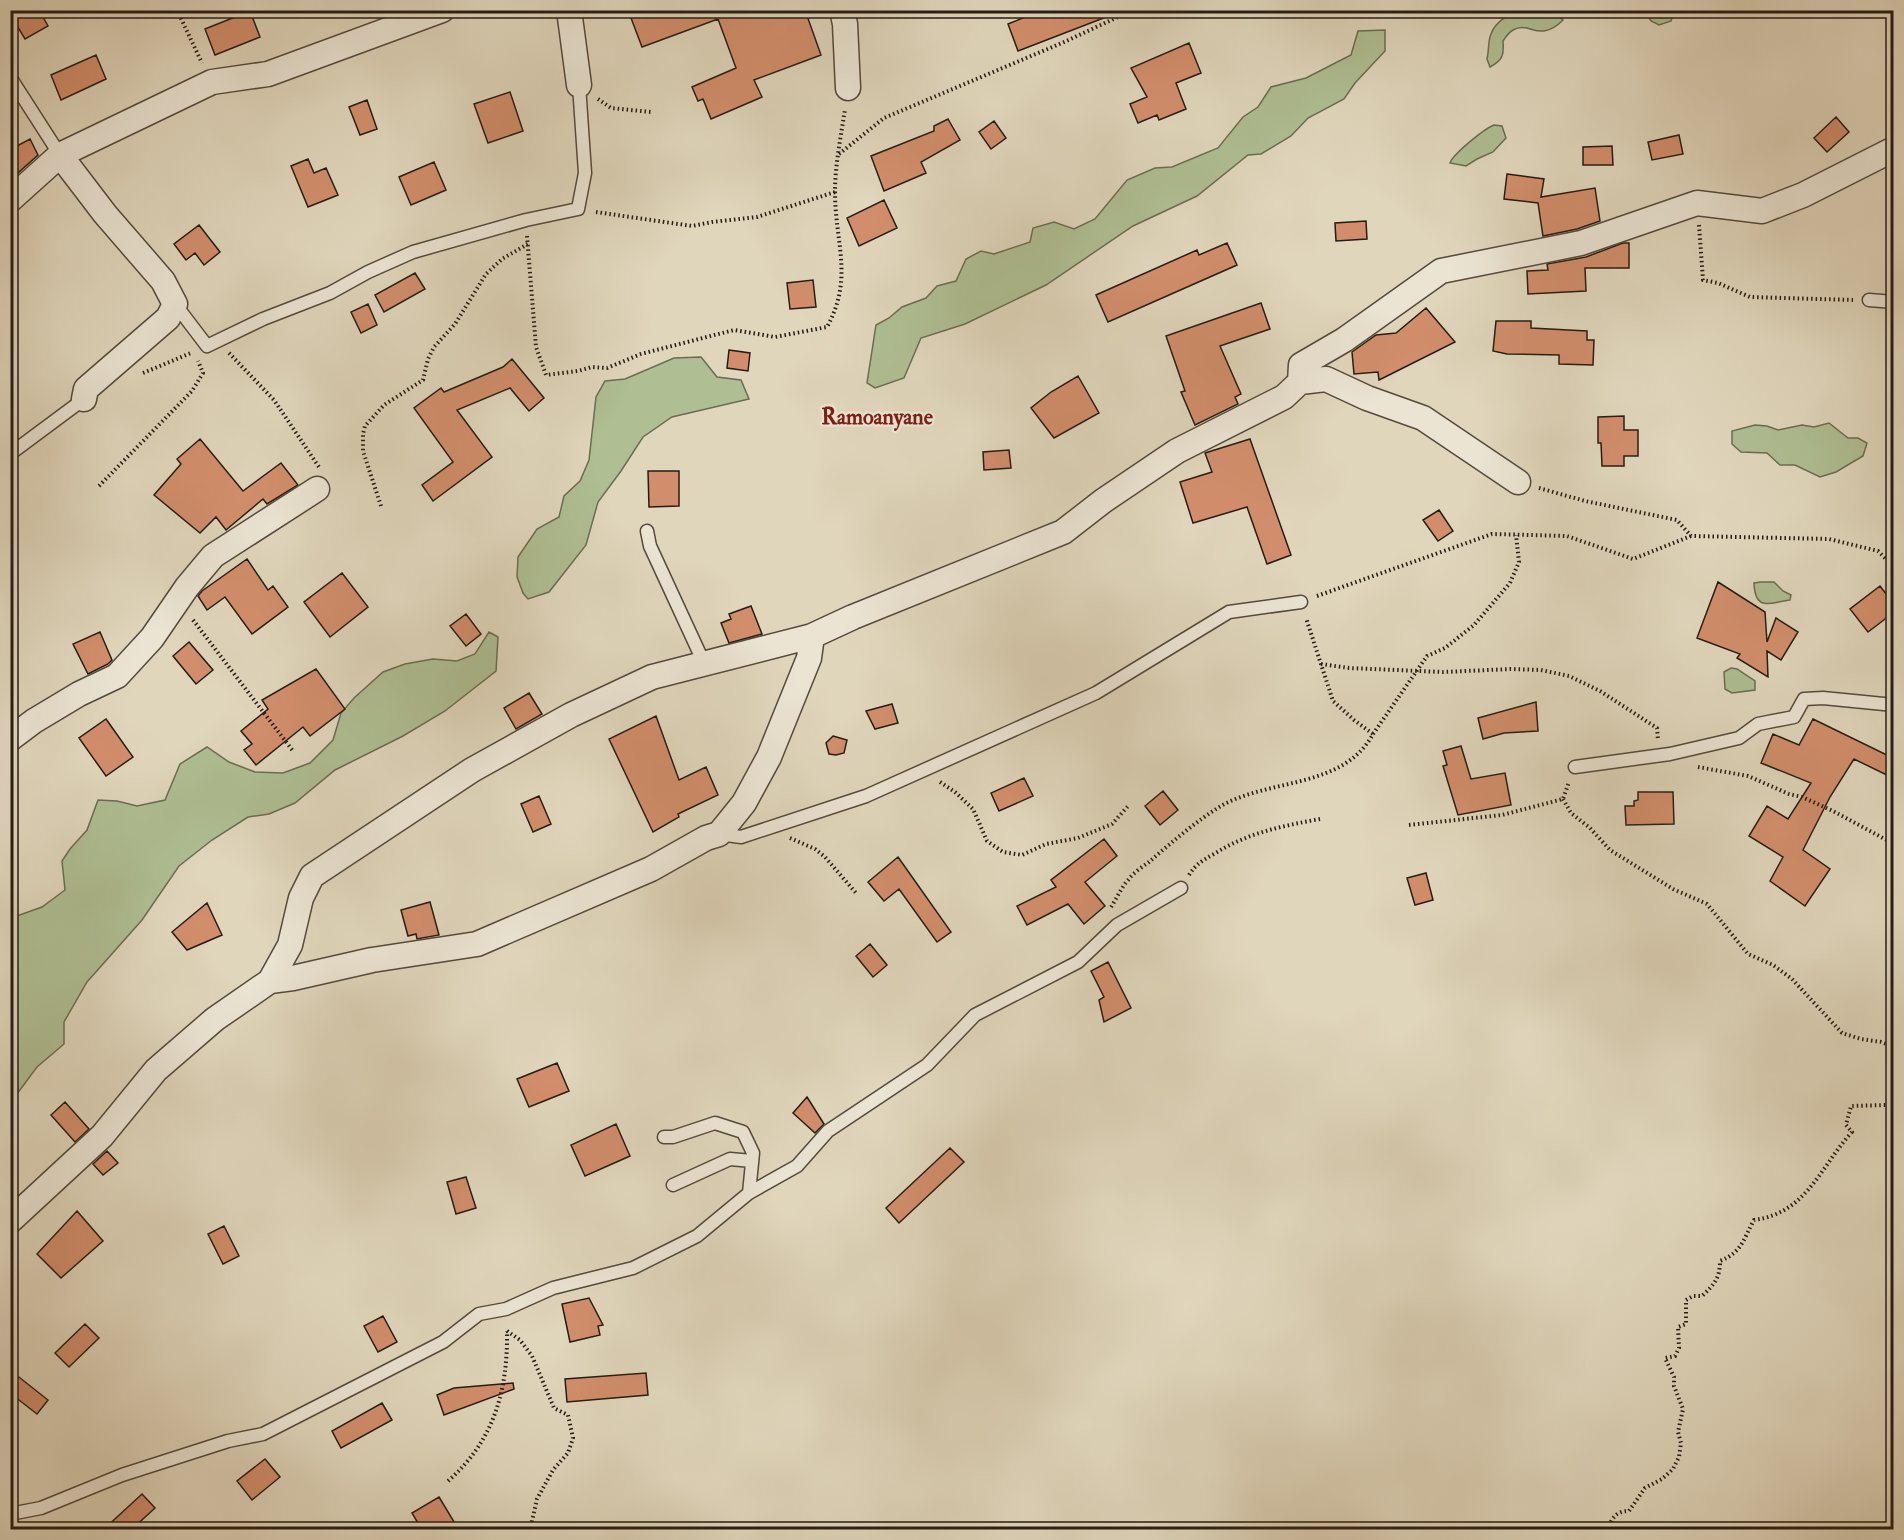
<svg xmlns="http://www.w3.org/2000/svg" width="1904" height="1540" viewBox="0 0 1904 1540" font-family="'IM FELL Double Pica',serif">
	<rect width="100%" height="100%" fill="#e0d6bc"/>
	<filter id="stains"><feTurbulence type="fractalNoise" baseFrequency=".00333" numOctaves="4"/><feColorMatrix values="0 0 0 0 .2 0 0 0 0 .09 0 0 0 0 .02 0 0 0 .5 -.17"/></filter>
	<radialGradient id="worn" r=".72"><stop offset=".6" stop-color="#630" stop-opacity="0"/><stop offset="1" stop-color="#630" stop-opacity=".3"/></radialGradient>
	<!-- green -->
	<path fill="#afbe93" stroke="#6a6d53" stroke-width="1.5" d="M1518 10 1556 14 1563 20C1539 44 1529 20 1513 30 1509 32 1505 38 1503 41 1504 55 1503 60 1490 67L1487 59C1489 51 1488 40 1491 34 1495 22 1508 15 1518 10Z
		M1645 11H1674L1671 21 1659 25 1651 21Z
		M1385 30V51L1355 83 1344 99 1308 118 1291 136 1261 154 1248 155 1197 196 1133 226 1046 285 965 324 921 338 904 378 875 388 867 383 876 325 889 318 902 307 926 298 937 286 956 281 966 259 981 251 994 254 1030 242 1033 228 1054 222 1074 229 1095 219 1127 180 1155 168 1172 167 1218 148 1243 117 1258 107 1271 87 1306 78 1351 55 1358 31Z
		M1494 125 1502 126 1506 138 1493 152 1477 159 1466 166 1450 163C1453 154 1484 129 1494 125Z
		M701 357 717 377 741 380 749 399 672 417 643 437 621 471 598 502 586 545 549 592 528 599 523 593 517 577 518 557 537 529 559 517 564 496 580 481 589 460 596 397 605 381 625 379 674 358Z
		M1829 423 1848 438H1858L1867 443 1863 456 1836 472 1820 477 1795 465H1780L1767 453 1741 452 1732 444V431L1755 425 1767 426 1778 430 1802 425 1814 427Z
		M1761 582H1774L1783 591 1791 595 1790 600C1771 602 1755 613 1754 583Z
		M489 632 498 637 496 671 445 711 403 736 335 770 295 803 269 814 248 817 212 840 179 866 142 920 87 982 64 1022V1044L37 1067 17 1094 11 1097V918L42 907 65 890 62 861 70 849 87 830 98 800 117 801 137 806 165 800 180 764 207 747 229 762 255 772 283 773 310 763 333 740 341 713 354 698 383 672 405 664 433 659 457 661 475 654Z
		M1731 668 1737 669 1755 681V690L1732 693 1725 689 1724 672Z"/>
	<!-- building -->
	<path fill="#d28e6c" stroke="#261c13" stroke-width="1.5" d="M10 10H39L48 26 25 39 10 14Z
		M628 10H805L821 55 754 80 762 97 711 119 703 99 698 101 692 87 736 68 718 19 642 47Z
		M1043 10H1118L1119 12 1018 51 1008 24Z
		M250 11 260 37 215 55 205 29Z
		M1189 43 1201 73 1176 83 1186 109 1159 120 1157 115 1138 123 1130 104 1147 97 1131 68Z
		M96 55 106 79 61 100 51 75Z
		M510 92 523 131 488 143 474 104Z
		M367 100 377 129 360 135 349 107Z
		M1836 117 1849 132 1827 152 1814 138Z
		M948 119 960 140 921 162 926 173 884 191 871 156 934 131V126Z
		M994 121 1006 138 991 149 979 132Z
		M10 134 17 146 30 139 38 155 10 180Z
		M1679 135 1683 154 1652 160 1648 142Z
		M1612 146 1613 165H1583V147Z
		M308 159 314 173 326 168 338 195 308 207 291 166Z
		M434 162 446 190 411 205 399 177Z
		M1507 174 1544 179 1541 197 1595 188 1600 221 1577 229 1543 236 1538 203 1504 199Z
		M884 200 897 228 859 246 847 218Z
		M1366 221 1367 239 1336 241 1335 223Z
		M199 225 220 252 204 265 195 253 186 260 174 244Z
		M1227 243 1237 265 1108 322 1096 295 1197 250 1199 255Z
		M1623 243H1629V268H1585L1586 291 1528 294 1527 271 1548 270 1547 264 1586 257Z
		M415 273 425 289 384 312 375 295Z
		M813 280 816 307 790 309 787 283Z
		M1261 303 1270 329 1220 346 1241 394 1235 397 1238 404 1195 425 1181 392 1185 391 1166 336Z
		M368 304 377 325 361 333 351 312Z
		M1426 308 1455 342 1379 380 1378 372 1354 374 1352 352 1376 335 1396 333Z
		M1496 321H1531V328L1587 331V340H1594L1593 365 1559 364V355L1507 354 1493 351Z
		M729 350 750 353 748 371 727 368Z
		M512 359 544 398 529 411 510 388 457 410 492 457 433 501 422 485 453 462 414 408 441 388 444 392 503 367Z
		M1078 376 1099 413 1054 438 1031 408 1051 392Z
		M1624 416V430H1638V456H1624V466H1602L1601 443H1598V417Z
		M200 439 243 491 281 463 298 485 267 504 263 499 226 530 216 517 200 533 154 495 181 464 177 459Z
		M1250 439 1291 555 1267 564 1247 507 1193 523 1180 482 1212 472 1205 453Z
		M1009 450 1011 468 984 470 983 452Z
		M648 471H679V506L649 507Z
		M1439 510 1453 531 1438 541 1423 520Z
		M247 559 268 590 273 586 288 607 252 634 225 597 207 610 198 596 202 591Z
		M342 573 368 607 330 637 304 602Z
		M1718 582 1765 612 1767 642 1776 618 1798 632 1781 660 1767 651 1768 677 1737 658 1740 654 1697 638Z
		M1880 586 1893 603V613L1868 632 1850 609Z
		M751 606 762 634 729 643 721 623 731 619 729 614Z
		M466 614 481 634 466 646 450 626Z
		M100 632 112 660 108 664 88 674 73 644Z
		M189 642 213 670 196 684 173 656Z
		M316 669 345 709 310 736 303 727 256 765 244 750 252 744 241 731 268 709 262 700Z
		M529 693 542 714 516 729 504 708Z
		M1536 702 1538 731 1504 733 1483 739 1478 718Z
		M892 704 898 723 875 729 866 711Z
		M656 716 679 780 706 767 718 795 678 814 679 817 653 832 609 739Z
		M106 719 133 757 106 776 79 738Z
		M1813 719 1893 758V778L1854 759 1830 797 1803 850 1830 869 1805 906 1770 881 1783 857 1749 836 1767 806 1788 819 1811 783 1761 763 1773 734 1799 745Z
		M833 736 847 740 844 753 836 755 829 754 826 743Z
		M1461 746 1471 779 1505 773 1511 805 1458 815 1443 766 1447 765 1443 751Z
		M1024 778 1033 796 999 811 991 793Z
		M1163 791 1178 810 1160 825 1145 806Z
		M1638 792H1673L1674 824 1626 825 1625 806H1634V801L1638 800Z
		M539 796 551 824 533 832 521 804Z
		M1104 839 1117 856 1085 882 1105 906 1084 924 1068 904 1027 925 1017 906 1056 887 1051 880Z
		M898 857 951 932 937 942 899 889 884 901 868 882Z
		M1426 873 1433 900 1415 905 1407 878Z
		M430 902 439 935 417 939 416 934 408 936 401 910Z
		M207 903 222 935 187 950 172 932Z
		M870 944 887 965 873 977 856 956Z
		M1108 962 1131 1008 1104 1022 1099 1000 1104 997 1091 971Z
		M557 1063 569 1091 529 1107 517 1079Z
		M807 1097 824 1124 815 1133 793 1113Z
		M65 1102 89 1129 75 1142 51 1115Z
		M616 1124 630 1156 585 1176 571 1145Z
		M950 1148 964 1162 899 1223 886 1208Z
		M107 1151 118 1163 103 1175 93 1164Z
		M466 1177 476 1208 456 1214 447 1182Z
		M77 1211 103 1241 61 1278 37 1254Z
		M224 1226 239 1256 223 1264 208 1234Z
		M589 1298 603 1325 598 1326 600 1335 570 1342 562 1304Z
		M383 1316 397 1342 378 1352 364 1326Z
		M85 1324 99 1338 69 1367 55 1353Z
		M10 1370 48 1400 37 1414 10 1393Z
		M646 1373 648 1395 567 1402 565 1379Z
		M513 1383 514 1389 444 1415 437 1395 454 1388Z
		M382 1403 392 1420 341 1448 332 1431Z
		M265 1459 280 1477 252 1500 237 1481Z
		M142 1494 155 1508 131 1530H103Z
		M439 1497 459 1530H422L412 1513Z"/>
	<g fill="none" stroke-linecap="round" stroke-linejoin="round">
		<!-- service casing -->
		<g stroke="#544a3d" stroke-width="15">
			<path id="service" d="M10 77 60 155
				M1869 300 1894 302
				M175 304 207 346 263 319 330 293 368 272 413 252 526 220 578 209 585 173 579 85
				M10 454 84 399
				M647 531 650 546 704 663
				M1575 767 1670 754 1739 738 1758 724 1794 717 1804 699 1823 698 1894 705
				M719 834 741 837 866 796 1096 693 1229 612 1301 602
				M664 1137H673L715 1123 743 1132 753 1153 749 1193
				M673 1185 730 1159 752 1161
				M10 1514 41 1508 122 1475 228 1441 263 1434 443 1342 479 1314 506 1309 553 1288 633 1268 697 1236 749 1193 797 1166 828 1131 927 1065 975 1015 1078 962 1117 925 1181 888"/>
		</g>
		<!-- minor casing -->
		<g stroke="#544a3d" stroke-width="27">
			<path id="minor" d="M569 10 579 85
				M842 10 845 24 848 88
				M60 155 105 214 163 281 175 304 168 318 86 389 84 399
				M10 200 60 155 212 82 268 74 442 10
				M1300 382 1326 379 1367 398 1423 418 1518 482
				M10 739 34 721 79 694 117 676 152 638 187 587 213 556 317 489
				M270 981 293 978 372 960 477 944 651 869 706 838 719 834 744 803 769 757 809 658 812 636
				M10 1221 102 1136 156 1070 215 1019 270 981 290 945 301 898 312 876 472 770 571 715 652 677 812 636 853 617 1063 532 1103 501 1177 451 1284 397 1300 382 1301 365 1344 340 1441 271 1581 243 1697 203 1762 211 1803 195 1894 149"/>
		</g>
		<!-- path -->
		<path stroke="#261c13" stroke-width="4" stroke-dasharray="1.5 3" stroke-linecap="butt" d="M177 10 202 63
			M1884 10 1894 27
			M598 99 611 108 651 112
			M839 154 884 118 1062 43 1120 16 1121 10
			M596 212 692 226 712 222 757 217 835 192
			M1699 225 1703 280 1718 283 1750 297 1853 300
			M527 236 536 347 546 375 578 371 592 367 607 368 641 354 734 330 775 337 827 327C854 278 835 243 835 192 835 165 841 136 845 109
			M229 353 274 400 319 467
			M143 373 191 353
			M99 486 192 391 203 373 198 361
			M1539 488 1585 501 1677 520 1691 536 1829 539 1878 551 1894 567
			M381 506 363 451V434L365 426 384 405 423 380 428 359 434 347 455 324 486 274 502 259 528 244
			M1317 596 1492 534 1567 536 1633 559 1691 536
			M193 620 293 751
			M1321 664 1349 668 1443 672 1511 669 1541 670 1569 676 1600 691 1657 728 1658 740
			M1373 734 1427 656 1445 648 1474 625 1510 583 1519 562 1516 535
			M1698 767 1748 776 1789 794 1802 797 1833 811 1894 844
			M940 782 955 792 973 809 987 841 1003 852 1022 855 1046 844 1078 838 1112 824 1129 805
			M1563 799 1571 813 1590 828 1610 850 1673 889 1707 904 1748 954 1773 965 1792 979 1842 1033 1861 1039 1881 1042 1894 1047
			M1409 825 1502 815 1563 799 1569 782
			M790 838 815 849 825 857 856 893
			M1189 875C1196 864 1203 860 1214 854 1247 833 1282 826 1320 819
			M1111 907C1117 898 1121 888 1128 880 1133 873 1142 867 1149 862 1171 843 1196 821 1221 806 1270 778 1343 789 1373 734L1354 720 1333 701 1306 618
			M10 1312 15 1311
			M507 1331 520 1340 532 1356 554 1408 568 1415 573 1438 568 1453 553 1470 537 1499 530 1530
			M448 1481C494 1441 508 1390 507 1331
			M1607 1530C1612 1518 1616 1511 1629 1511L1645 1488 1662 1479 1673 1469 1679 1457 1681 1443 1678 1432 1683 1409 1674 1386V1377L1665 1358 1675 1356 1679 1348 1678 1327 1686 1324V1300L1693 1296H1702C1714 1285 1720 1278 1720 1261 1742 1252 1743 1240 1754 1220 1807 1213 1820 1167 1852 1132L1846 1125 1851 1106 1886 1105 1894 1097"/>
		<!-- service -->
		<use href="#service" stroke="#ebe4d3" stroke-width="12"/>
		<!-- minor -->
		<use href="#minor" stroke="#ebe4d3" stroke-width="24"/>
	</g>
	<g text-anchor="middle" stroke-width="4.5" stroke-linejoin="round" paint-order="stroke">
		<!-- neighbourhood labels -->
		<g font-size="22" font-weight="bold" fill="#7a1f14" stroke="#ebe4d3">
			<text x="877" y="424">Ramoanyane</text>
		</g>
	</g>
	<!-- margin -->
	<rect width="1904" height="1540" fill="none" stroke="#e0d6bc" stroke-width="36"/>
	<rect x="12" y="12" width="1880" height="1516" fill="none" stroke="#261c13" stroke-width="3"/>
	<rect x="18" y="18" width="1868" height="1504" fill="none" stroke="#261c13" stroke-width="1.5"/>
	<rect width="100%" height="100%" filter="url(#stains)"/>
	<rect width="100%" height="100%" fill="url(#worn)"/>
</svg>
